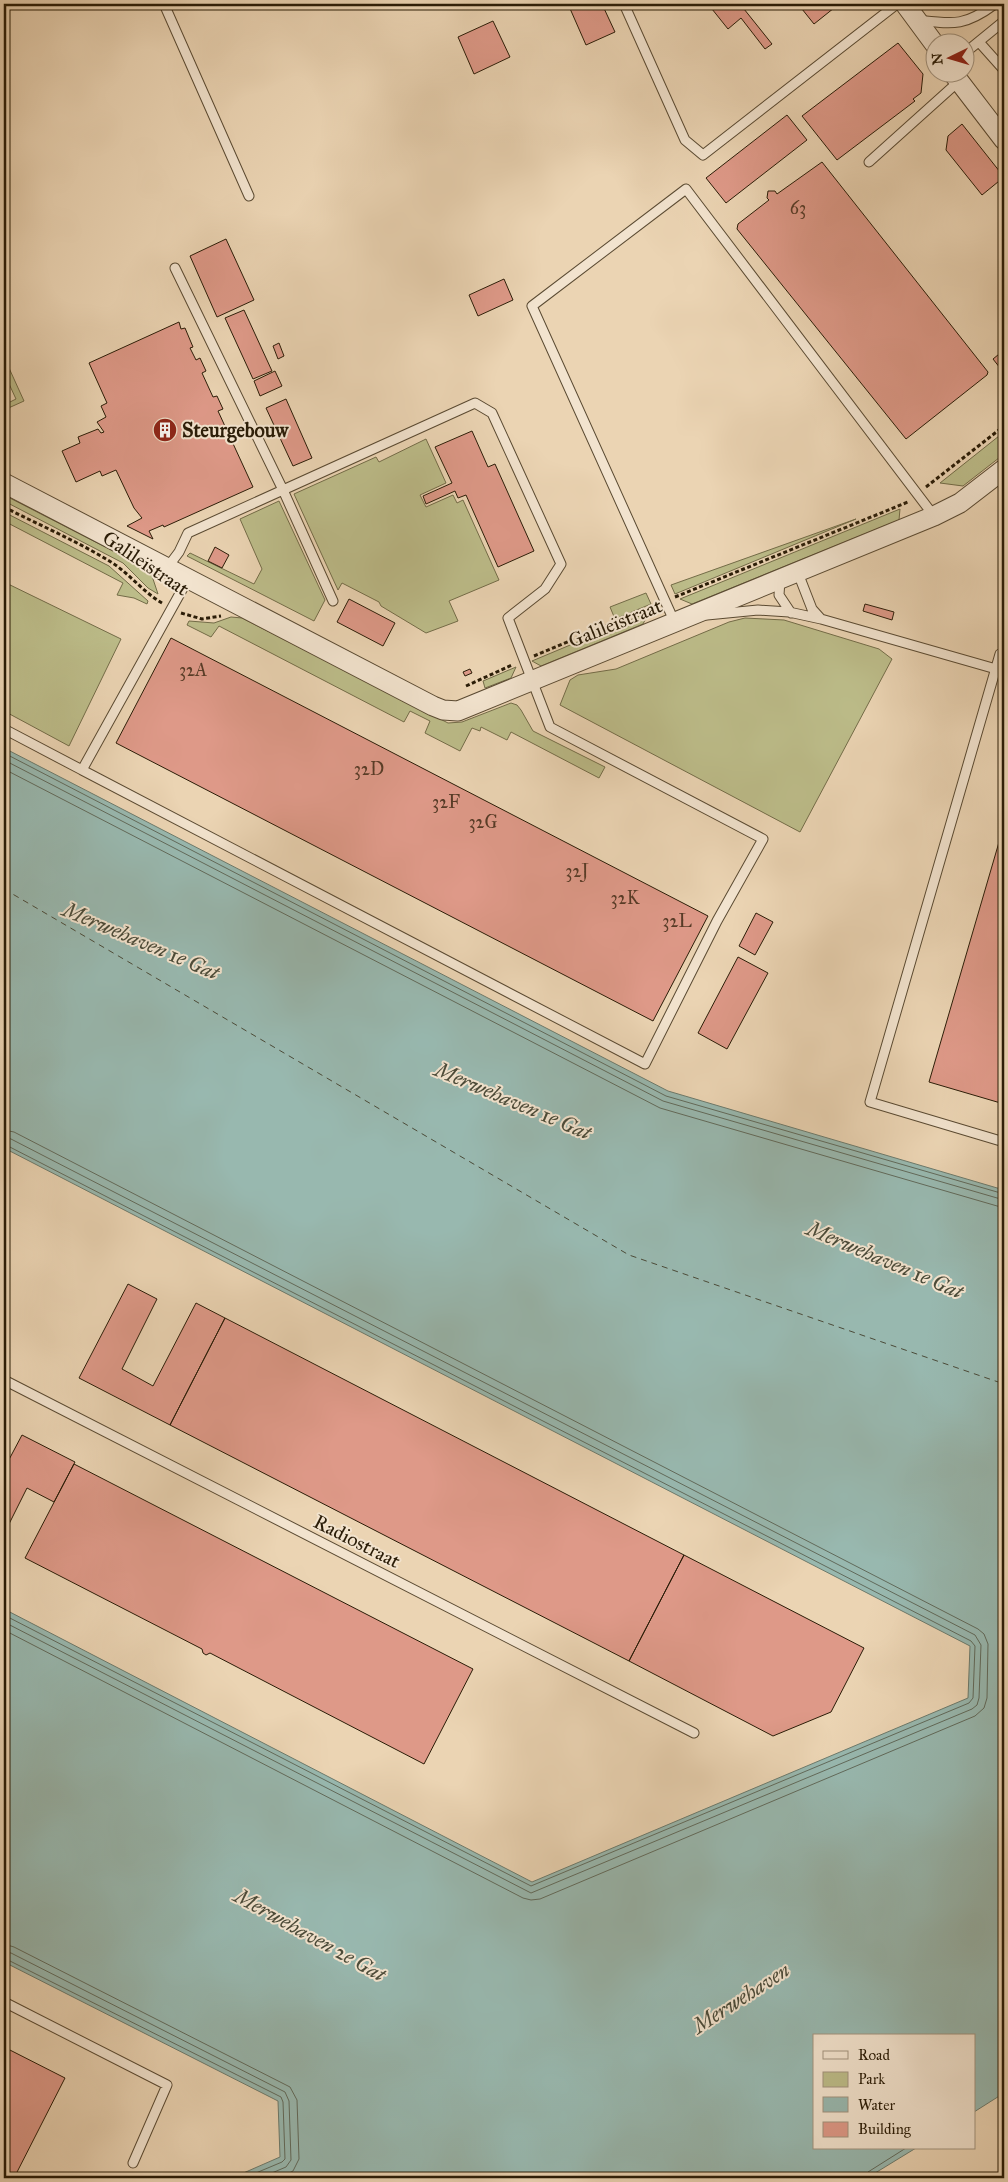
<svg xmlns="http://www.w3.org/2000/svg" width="1008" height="2182" viewBox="0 0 1008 2182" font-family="'IM FELL Great Primer',serif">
	<rect width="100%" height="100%" fill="#ebd4b3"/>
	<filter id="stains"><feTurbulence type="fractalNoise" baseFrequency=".004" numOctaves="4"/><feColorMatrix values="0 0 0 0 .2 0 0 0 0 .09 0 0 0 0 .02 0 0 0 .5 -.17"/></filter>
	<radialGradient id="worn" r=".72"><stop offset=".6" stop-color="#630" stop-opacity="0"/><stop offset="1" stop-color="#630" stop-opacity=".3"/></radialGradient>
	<!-- green -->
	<path fill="#bcbc89" stroke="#736c48" d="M4 357 24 401 4 410V405L16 399 4 373Z
		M1004 432V454L963 486 940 483Z
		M426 439 446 483 420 495 426 507 453 495 457 503 463 500 499 580 449 601 458 621 426 633 381 606 379 602 342 583 338 590 294 494 376 457 379 462Z
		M4 495 150 570 158 594 148 588 123 563 4 501Z
		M279 501 325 600 314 621 187 556 190 553 254 584 262 569 240 519Z
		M900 509 899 520 692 604 680 599Z
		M4 512 109 566 148 601 147 604 134 598 117 595 123 583 4 521Z
		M856 519 675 594 671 585Z
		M4 582 121 639 69 746 4 711Z
		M646 593 651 604 615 619 610 607Z
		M649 612 643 624 541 666 532 661Z
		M231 617 242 618 448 723 462 722 511 703 517 705 521 710 533 731 605 767 599 778 511 732 507 740 481 727 480 731 472 728 460 751 425 733 430 721 410 711 404 722 219 626 211 637 187 625 189 621 214 623Z
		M745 618 784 620 879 649 892 659 800 832 560 705 570 680 578 675 616 669 729 622Z
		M516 667 511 678 485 688 483 681Z"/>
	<!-- water -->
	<path fill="#98b8af" stroke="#6c7a6c" d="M4 748 668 1091 1004 1190V2093L974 2112V2036H814V2148H916L867 2178H232L280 2157 278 2101 4 1962V1609L532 1882 968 1698 970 1646 4 1148Z"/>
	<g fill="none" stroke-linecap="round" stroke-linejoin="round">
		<!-- shore -->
		<path stroke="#616a5b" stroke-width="1" d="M4 753 666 1096 1004 1194
			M4 760 663 1101 1004 1200
			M4 769 660 1108 1004 1208
			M4 1130 14 1132 978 1629 984 1634 988 1644 987 1698 984 1708 975 1716 540 1899 531 1900 523 1898 4 1630
			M4 1137 11 1139 975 1635 981 1645 979 1698 977 1705 972 1709 531 1893 4 1622
			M4 1144 971 1641 975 1646 973 1698 969 1703 531 1886 4 1615
			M4 1944 14 1947 290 2087 297 2100 299 2159 293 2171 279 2178
			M4 1952 11 1953 285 2092 289 2101 291 2160 286 2167 260 2178
			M4 1958 281 2097 283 2102 285 2159 282 2162 244 2178
			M865 2178 868 2172 906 2148"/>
		<!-- ferry -->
		<path stroke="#4b4b39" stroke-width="1" stroke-dasharray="6 5" stroke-linecap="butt" d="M4 889 629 1255 1004 1384"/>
	</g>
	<!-- building -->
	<path fill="#de9988" stroke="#2a1c07" d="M215 4H245L232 8Z
		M568 4H602L615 32 586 45Z
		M708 4H730L733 8 740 4 772 44 765 49 741 18 728 29Z
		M798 4H839L814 24Z
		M493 21 510 57 474 74 458 37Z
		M898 43 923 74 921 93 913 99 915 101 837 160 802 116Z
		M787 115 807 140 726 203 706 178Z
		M962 124 1004 177 982 195 946 150 948 136Z
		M822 162 988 372 987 375 906 439 737 229 738 224 769 200 767 198 768 191H775L777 194Z
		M226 239 254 300 217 317 190 256Z
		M504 279 513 300 478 316 469 295Z
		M244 310 272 371 253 379 225 318Z
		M179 322 181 329 185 328 193 347 190 348 196 360 200 358 206 371 202 373 213 397 217 396 223 409 218 411 253 487 164 527 163 525 149 531 153 539 127 526 142 518 134 508 116 470 102 476 100 471 76 482 62 451 80 443 78 437 98 429 101 433 104 432 97 422 106 417 101 406 107 403 89 363Z
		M279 343 284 356 278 359 273 346Z
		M1004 350V373L993 359Z
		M275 371 282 386 260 396 254 381Z
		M286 399 312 458 293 466 266 408Z
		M472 431 488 467 495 464 534 551 498 567 466 495 458 498 455 491 426 504 423 496 452 483 435 447Z
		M215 547 229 555 222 568 208 561Z
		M349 599 395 623 383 646 337 622Z
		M865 604 894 612 892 620 863 611Z
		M171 638 708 916 653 1021 116 743Z
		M470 669 472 673 465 676 463 672Z
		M1004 825V1104L929 1082Z
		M756 913 773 922 755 955 739 946Z
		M738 957 768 973 727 1049 698 1033Z
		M128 1284 157 1299 122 1369 153 1386 196 1303 225 1318 170 1425 79 1378Z
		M225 1318 684 1555 629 1661 170 1425Z
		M22 1435 75 1462 54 1502 27 1488 4 1534V1469Z
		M74 1464 473 1669 424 1764 210 1653 206 1655 203 1653 202 1649 25 1558Z
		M684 1555 864 1648 831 1712 773 1736 629 1661Z
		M4 2047 65 2078 14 2178H4Z"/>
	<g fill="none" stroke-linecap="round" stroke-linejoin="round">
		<!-- service casing -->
		<g stroke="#5a4a32" stroke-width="11">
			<path id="service" d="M164 4 249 196
				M624 4 685 140 703 155 897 4
				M917 20C953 24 964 27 995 4
				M979 42 1004 70
				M966 52 1004 21
				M869 162 958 82
				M175 268 283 490 333 601
				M167 568 179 552 188 533 475 403 492 413 561 564 545 589 508 618 550 727 763 839 717 921 645 1064 82 770 188 579
				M780 580 779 595 791 613
				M707 615 758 610 789 612 821 619 812 609 798 573
				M821 619 996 669
				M675 623 532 306 686 189 934 516
				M1004 655 1000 654 870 1102 1004 1142
				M4 729 82 770
				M4 1380 694 1733
				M4 2002 167 2085 133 2163"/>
		</g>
		<!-- minor casing -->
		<g stroke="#5a4a32" stroke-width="21">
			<path id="minor" d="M905 4 936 46
				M952 72 1004 140
				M4 483 433 706 443 710 458 711 934 516 960 503 1004 469"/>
		</g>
		<!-- path -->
		<path stroke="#2a1c07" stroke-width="3" stroke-dasharray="4 2.5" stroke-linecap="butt" d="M926 487 1004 426
			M4 507C39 525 77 541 111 562 130 574 143 592 162 603
			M675 597 908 502
			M181 613 202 619 221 616
			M534 656 653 606
			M466 686 512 665"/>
		<!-- service -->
		<use href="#service" stroke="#f2e3ce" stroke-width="9"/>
		<!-- minor -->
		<use href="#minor" stroke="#f2e3ce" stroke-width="19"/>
	</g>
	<!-- icons -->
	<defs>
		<g id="building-disc" transform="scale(1.25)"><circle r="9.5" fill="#8f2418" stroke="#f2e3ce"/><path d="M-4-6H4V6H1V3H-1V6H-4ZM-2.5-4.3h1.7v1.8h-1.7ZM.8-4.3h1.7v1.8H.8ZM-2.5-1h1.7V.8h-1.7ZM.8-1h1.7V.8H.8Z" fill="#fff"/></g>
	</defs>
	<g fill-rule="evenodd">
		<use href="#building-disc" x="165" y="430"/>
	</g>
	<g text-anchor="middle" stroke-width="4" stroke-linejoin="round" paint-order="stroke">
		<!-- number labels -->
		<g font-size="18" fill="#573b27">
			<text x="798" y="214">63</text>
			<text x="193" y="676">32A</text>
			<text x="369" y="775">32D</text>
			<text x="446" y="808">32F</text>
			<text x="483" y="828">32G</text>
			<text x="577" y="877">32J</text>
			<text x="625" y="904">32K</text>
			<text x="677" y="927">32L</text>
		</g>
		<!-- poi labels -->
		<g font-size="20" font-weight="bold" fill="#2a1c07" stroke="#f2e3ce" text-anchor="start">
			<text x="182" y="437">Steurgebouw</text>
		</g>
		<!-- street labels -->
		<g font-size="20" fill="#2a1c07" stroke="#f2e3ce">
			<text transform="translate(146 563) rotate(34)" y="7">Galileïstraat</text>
			<text transform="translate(615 623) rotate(-22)" y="7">Galileïstraat</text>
			<text transform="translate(357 1541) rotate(27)" y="7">Radiostraat</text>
		</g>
		<!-- water labels -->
		<g font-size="21" font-style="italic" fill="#4b4b39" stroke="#f2e3ce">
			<text transform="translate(141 941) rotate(23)" y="7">Merwehaven 1e Gat</text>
			<text transform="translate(513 1101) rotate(23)" y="7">Merwehaven 1e Gat</text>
			<text transform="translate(885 1260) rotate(23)" y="7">Merwehaven 1e Gat</text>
			<text transform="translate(310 1935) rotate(29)" y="7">Merwehaven 2e Gat</text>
			<text transform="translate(741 1998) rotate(-33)" y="7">Merwehaven</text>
		</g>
	</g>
	<!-- margin -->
	<rect width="1008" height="2182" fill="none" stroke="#ebd4b3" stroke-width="20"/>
	<rect x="5" y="5" width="998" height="2172" fill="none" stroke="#2a1c07" stroke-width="2.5"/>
	<rect x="10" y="10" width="988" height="2162" fill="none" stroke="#2a1c07"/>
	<!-- legend -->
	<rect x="813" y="2034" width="162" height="115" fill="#f2e3ce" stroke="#a2937e"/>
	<rect x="823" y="2051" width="25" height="8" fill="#f2e3ce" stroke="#a2937e"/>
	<text x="858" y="2060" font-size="15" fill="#2a1c07">Road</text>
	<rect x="823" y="2072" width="25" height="15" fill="#bcbc89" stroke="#a2937e"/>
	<text x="858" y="2084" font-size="15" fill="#2a1c07">Park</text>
	<rect x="823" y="2097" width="25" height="15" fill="#98b8af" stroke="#a2937e"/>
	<text x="858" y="2110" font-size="15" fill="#2a1c07">Water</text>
	<rect x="823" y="2122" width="25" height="15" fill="#de9988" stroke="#a2937e"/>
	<text x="858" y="2134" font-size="15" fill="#2a1c07">Building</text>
	<!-- north arrow -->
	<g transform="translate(950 58) rotate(265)"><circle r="24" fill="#f2e3ce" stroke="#a2937e"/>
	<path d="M0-4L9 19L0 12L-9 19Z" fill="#8f2418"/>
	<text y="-8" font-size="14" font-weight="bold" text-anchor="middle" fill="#2a1c07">N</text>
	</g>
	<rect width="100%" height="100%" filter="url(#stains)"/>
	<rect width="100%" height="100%" fill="url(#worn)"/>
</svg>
